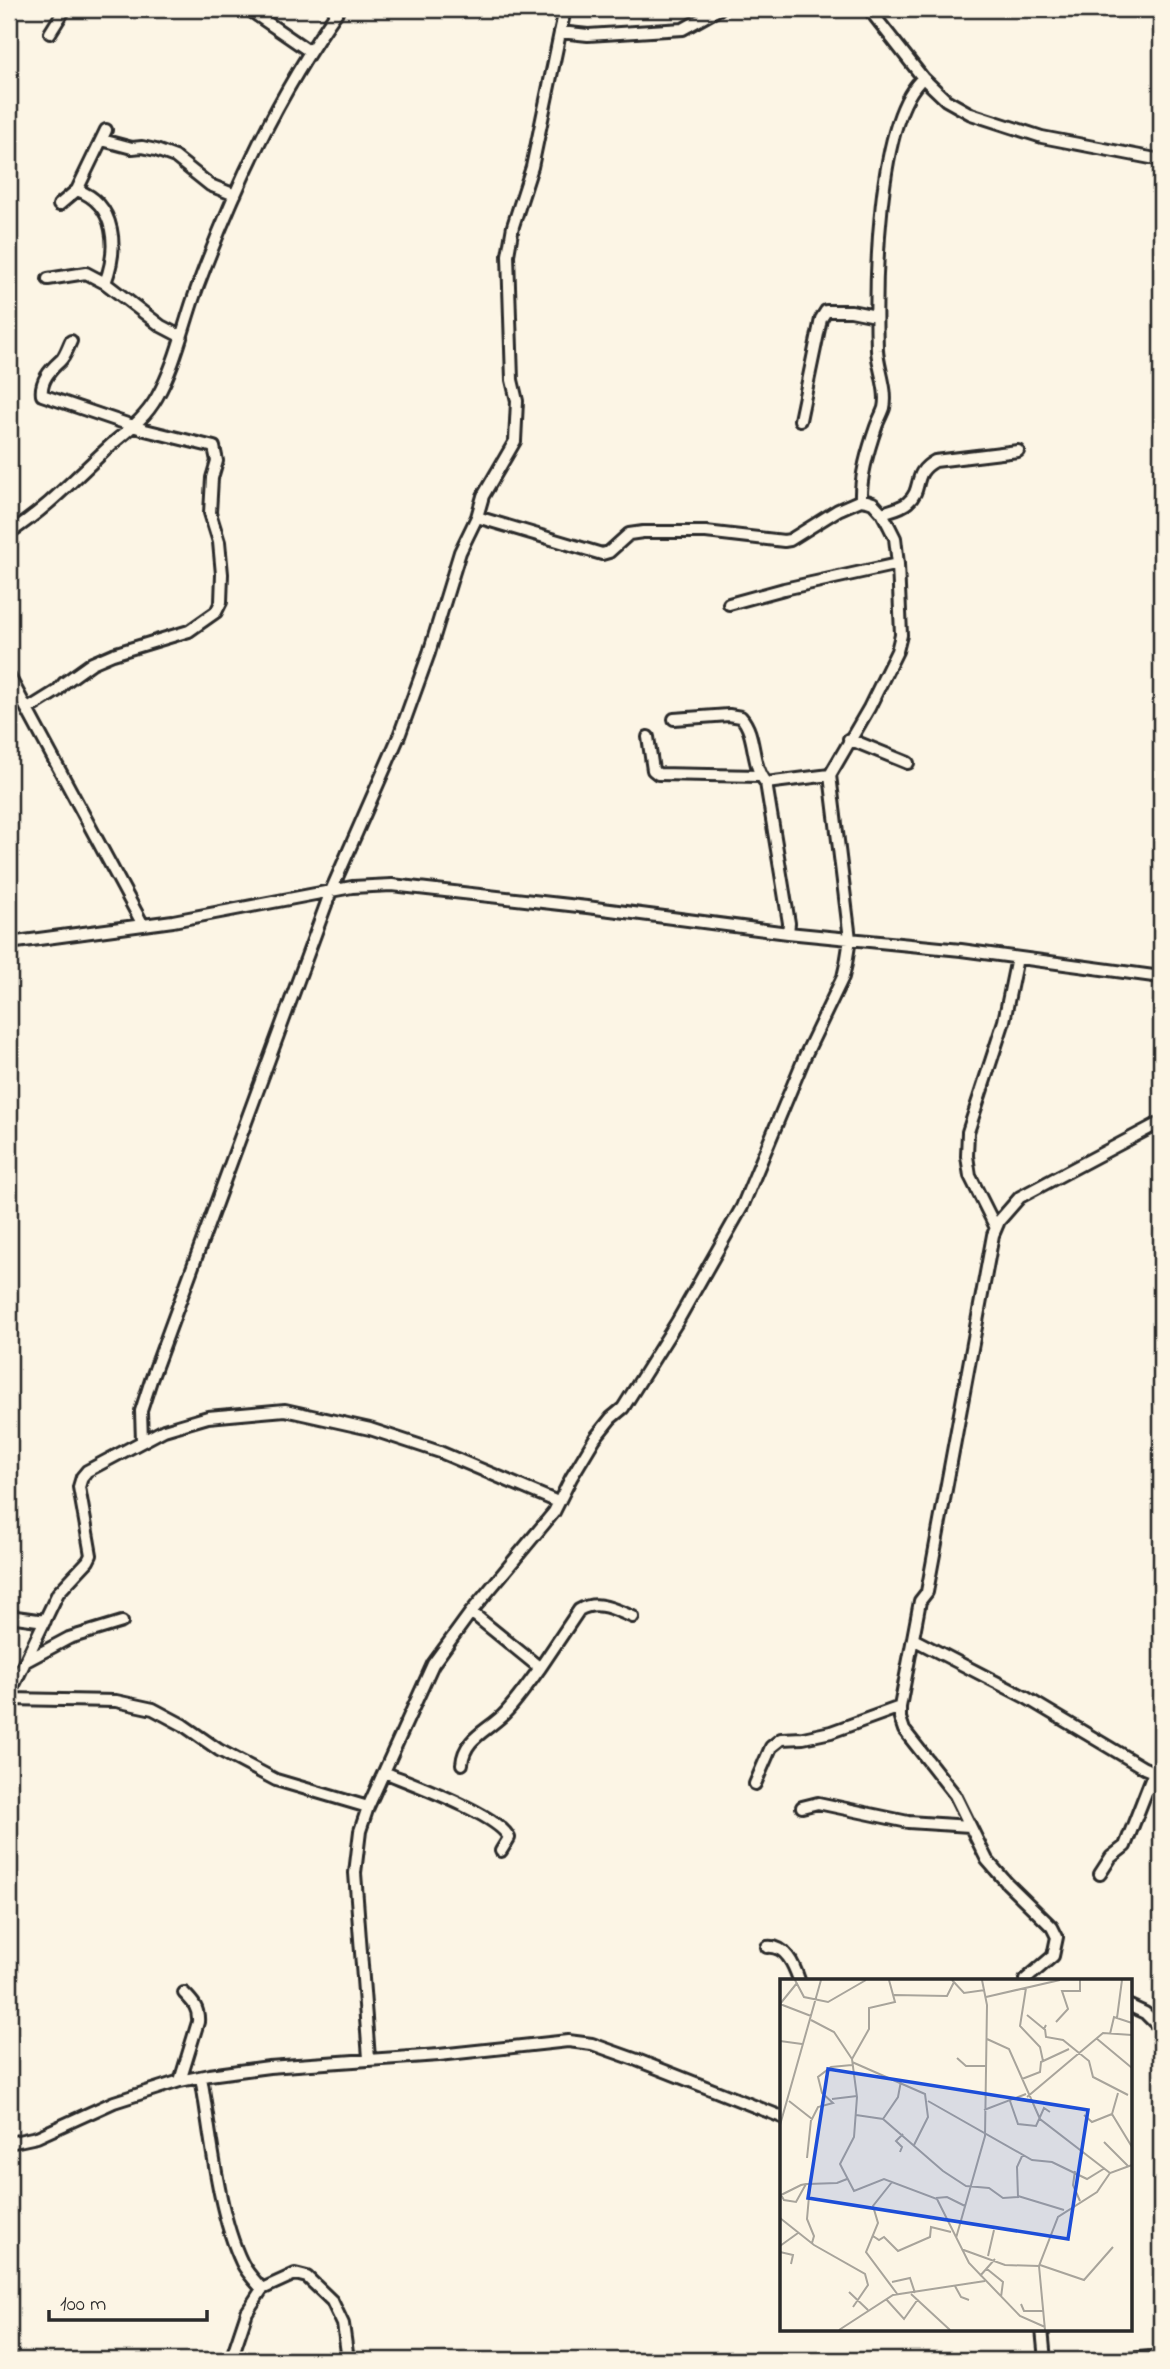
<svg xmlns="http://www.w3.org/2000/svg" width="1170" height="2369" viewBox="0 0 1170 2369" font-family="'Indie Flower',sans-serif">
	<rect width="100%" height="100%" fill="#fcf5e5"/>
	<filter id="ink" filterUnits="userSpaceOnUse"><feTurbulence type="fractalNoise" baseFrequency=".0143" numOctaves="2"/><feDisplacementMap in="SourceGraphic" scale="14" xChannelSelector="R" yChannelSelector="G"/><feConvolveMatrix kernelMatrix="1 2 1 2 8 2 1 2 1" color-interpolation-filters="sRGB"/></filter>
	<g filter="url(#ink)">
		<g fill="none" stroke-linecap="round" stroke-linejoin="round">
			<!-- minor casing -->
			<g stroke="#2b2b2b" stroke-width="16">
				<path id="minor" d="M248 9 309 51
					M869 9 923 78 946 100 971 114 1042 137 1161 160
					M560 32 588 35 683 29 719 9
					M50 33 65 9
					M102 140 132 148 142 147 156 150 175 157 210 185 235 195
					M77 190C117 204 118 249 105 283
					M59 205 77 190 106 130
					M48 279 86 273 105 283 161 326 180 336
					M800 420 821 319 826 311H851L876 316
					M861 500C860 476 868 450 876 427 878 421 882 414 884 408 888 390 878 368 877 350 875 288 876 119 923 78
					M882 513C891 510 902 508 908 502 924 488 911 474 935 461L1018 451
					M9 533C48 508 79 474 113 443 130 429 146 417 157 397 176 364 184 323 197 288 234 189 278 94 339 9
					M729 604 784 589 898 564
					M9 676 143 925
					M28 709 57 691 64 683 92 663 113 654 189 631 216 612 221 602 222 574 219 542 210 513 212 478 217 461 214 447 145 430 42 395C40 381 50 370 60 361 65 357 68 347 71 341
					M674 719 729 715 741 717C757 735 750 764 766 783L830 775
					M648 737 653 770 658 774 759 776
					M849 739 908 763
					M766 783 789 923 788 933
					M9 943 173 921 352 887 392 885 587 907 788 933 961 950 1161 977
					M996 1228 970 1176 967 1156 968 1132 1004 1021 1017 958
					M142 1441 141 1411 151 1380 331 891 399 736 429 653 460 552 477 517 483 496 515 441 517 401 512 380 508 255 513 226 532 167 565 9
					M471 1612 540 1668 579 1610C598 1599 615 1610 633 1617
					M9 1616 45 1621
					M913 1639 1025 1697 1144 1768 1154 1772 1161 1771
					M26 1661 69 1638 122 1622
					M9 1695 58 1593 88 1561 91 1555 79 1487 82 1477 87 1471 164 1430 208 1417 285 1410 370 1429 440 1452 558 1502
					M9 1699 116 1701 153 1709 183 1725 219 1750 276 1780 368 1807
					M462 1764C464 1737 490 1730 506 1712 519 1698 529 1683 540 1668
					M384 1772C410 1783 500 1815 509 1838L501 1851
					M755 1784 771 1747 781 1739 803 1738 831 1732 900 1707
					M802 1807 818 1803 908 1822 970 1826
					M1100 1874 1111 1857 1125 1846 1154 1772
					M767 1947C786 1945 794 1965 799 1980
					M1025 1980 1053 1956 1057 1937 1052 1927 1007 1883 987 1860 955 1795 904 1730 900 1718V1707L920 1601 927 1592 993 1235 999 1221 1020 1197 1161 1122
					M1130 2006 1145 2013 1161 2029
					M369 2058 355 1873 360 1831 368 1807 433 1664 471 1612 554 1512 571 1478 595 1438 611 1418 623 1408 677 1322 742 1207 805 1056 843 977 846 964 850 939 830 775 869 708 897 651 901 635 898 564 895 538 889 526 882 513 873 503 867 501 861 500 838 510 790 540 784 541 706 532H643L629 534 609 552 602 554 477 517
					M201 2077C211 2134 217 2211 242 2263 247 2273 255 2281 262 2289
					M180 2081 198 2022C199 2008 193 2002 184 1993
					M9 2143 37 2137 114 2102 180 2081 209 2075 269 2067 439 2055 568 2041 592 2044 637 2060 782 2117
					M1042 2329 1045 2360
					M9 2358 13 2360
					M231 2360 247 2312 262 2289 295 2274 307 2277 332 2301 343 2324 348 2360
					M1116 2360 1161 2356"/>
			</g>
			<!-- minor -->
			<use href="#minor" stroke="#fcf5e5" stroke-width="10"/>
		</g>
	</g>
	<!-- overview -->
	<g transform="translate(780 1979)">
		<rect width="352" height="352" fill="#fcf5e5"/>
		<path fill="none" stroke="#a8a49b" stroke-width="2" d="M15 1 24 18 48 23 86 1M172 1 184 14 205 11M246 9 240 47 260 68 263 82M114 16 167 17 174 3M206 18 280 1M0 25 31 37M0 25 17 4M247 36 264 50 266 46M337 39 342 1M31 41 54 53 72 80 77 118 74 158 60 185 74 212 104 200 157 220 189 284 240 337 265 348M276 43 288 30 282 12H300V1M265 50 266 58 283 61 309 82 313 98 348 116M330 55 334 38 352 44M316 59 352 89M207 60 229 70 260 140 330 194M0 62 22 65M177 79 186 87H206M72 80 89 50V29L115 23 109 1M72 83 145 115 148 138 134 166M242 100 260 93 261 83 289 70M338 114 332 135 352 168M247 118 323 54 352 56M52 120 77 117M9 122 32 140 38 128 53 124 42 114 38 98 51 88 72 86M148 122 252 181 272 183 307 200 325 189M230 122 238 145 256 147 264 129 270 133M204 131 246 115M76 136 103 140 163 192 186 207 209 209 223 219 238 218 237 188 243 175M304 136 312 143 332 135M103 140 118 118 121 102M0 146 41 1M324 163 348 187M120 173 122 168 116 162 123 155M27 179 31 141M295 192 293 206 300 222M112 203 93 227 98 244 86 273 118 316M26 205 16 223 4 221 1 216 21 206 26 205H28L57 204 67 200M30 206 27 240 34 257 32 264M238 217 284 231M156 219 167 218 185 227M0 239 34 266 85 295 88 306 73 328M93 257 99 261 104 258 118 272 150 258 151 248 171 253M176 259 205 157 207 26 202 1M0 267 18 254M181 270 225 286 259 287M0 273 13 276 11 285M208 277 214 251M260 286 304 301 333 268M207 290 223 303 221 318M200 297 215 280M112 303 130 299 135 314M175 307 181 318 189 321M69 313 88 331M131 315 170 351M106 320 124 340 138 320M241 325 244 332H263M59 351 113 316 205 302M265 351 259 287 278 238 317 213 330 194 352 186"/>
		<path fill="#1d4ed8" fill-opacity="0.15" stroke="#1d4ed8" stroke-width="3.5" d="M48 90 308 131 288 260 28 219Z"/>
		<rect width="352" height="352" fill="none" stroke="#2b2b2b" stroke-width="3.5"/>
	</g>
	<!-- margin -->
	<rect width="1170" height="2369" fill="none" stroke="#fcf5e5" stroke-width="35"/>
	<rect x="18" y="18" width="1135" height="2334" fill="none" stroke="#2b2b2b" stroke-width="2.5" filter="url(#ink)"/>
	<!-- scale -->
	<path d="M49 2310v10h158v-10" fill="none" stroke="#2b2b2b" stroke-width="3.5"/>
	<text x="60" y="2310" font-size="21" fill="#2b2b2b" stroke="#fcf5e5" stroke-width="5" paint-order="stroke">100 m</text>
</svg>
